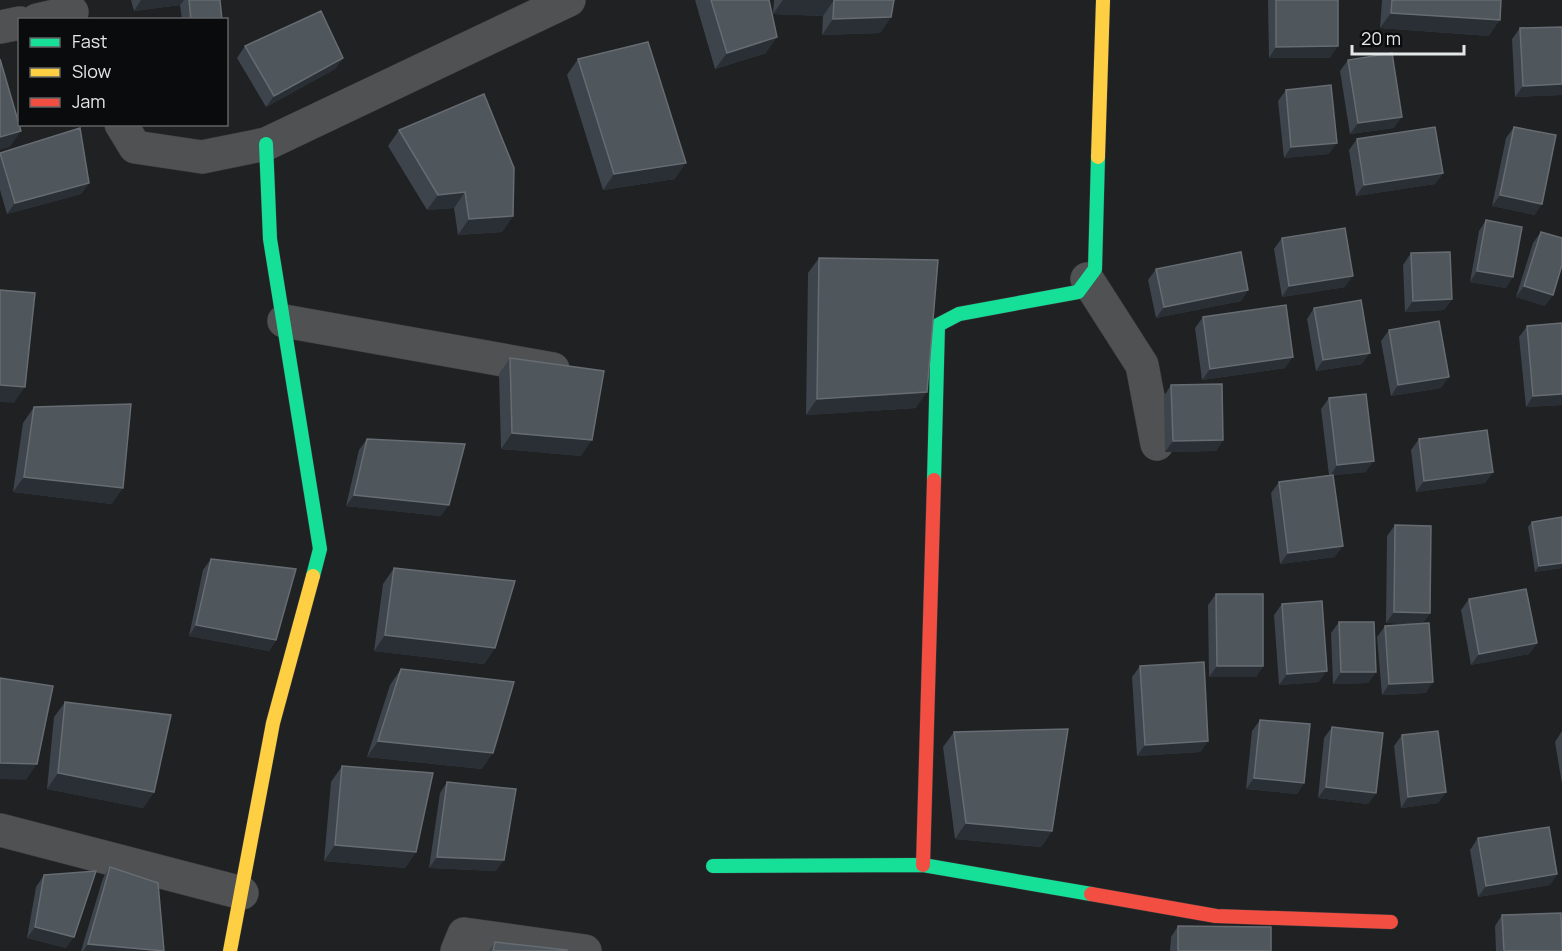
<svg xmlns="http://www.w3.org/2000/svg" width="1562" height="951" viewBox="0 0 1562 951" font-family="Manrope,sans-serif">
	<rect width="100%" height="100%" fill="#1f2123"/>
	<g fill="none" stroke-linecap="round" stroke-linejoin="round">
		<!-- street casing -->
		<g stroke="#393b3c" stroke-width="34">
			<path id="street" d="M37 20 72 12
				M0 27 20 23
				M121 124 135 147 202 157 266 144 569 0
				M1087 279 1142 365 1157 444
				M284 321 553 369
				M0 830 242 893
				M457 951 464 934 585 951"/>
		</g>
		<!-- fast casing -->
		<g stroke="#393b3c" stroke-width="15">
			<path id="fast" d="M266 144 270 239 320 549 313 576
				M934 480 938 325 959 314 1078 292 1095 269 1098 157
				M713 866 923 865 1091 894"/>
		</g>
		<!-- slow casing -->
		<g stroke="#393b3c" stroke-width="15">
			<path id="slow" d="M1098 157 1103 0
				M230 951 273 723 313 576"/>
		</g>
		<!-- jam casing -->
		<g stroke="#393b3c" stroke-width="15">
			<path id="jam" d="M923 865 934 480
				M1091 894 1216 916 1391 922"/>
		</g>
		<!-- street -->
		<use href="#street" stroke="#4f5152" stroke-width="33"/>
		<!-- fast -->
		<use href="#fast" stroke="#16e098" stroke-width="14"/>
		<!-- slow -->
		<use href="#slow" stroke="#ffcf43" stroke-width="14"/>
		<!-- jam -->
		<use href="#jam" stroke="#f24e42" stroke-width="14"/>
	</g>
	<!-- wall -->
	<path fill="#3d444b" d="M131 0H220L222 20H182L180 5 134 11Z
		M695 0H769L766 53 715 69Z
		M774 0H894L891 17 880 33 822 35 823 16 773 14Z
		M1268 0H1338L1330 58H1269Z
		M1382 0H1501L1489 36 1380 28Z
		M1562 27V95L1515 97 1512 39 1520 28Z
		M245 46 343 58 335 69 266 107 237 58Z
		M578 59 675 179 603 190 567 75Z
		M1348 60 1394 128 1350 134 1340 71Z
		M1286 90 1329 154 1284 158 1278 101Z
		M1514 127 1535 215 1492 206 1506 138Z
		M399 130 513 216 502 232 458 235 454 208 427 210 388 146Z
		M1357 139 1443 173 1435 184 1356 196 1349 150Z
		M0 153 89 183 81 194 7 214 0 190Z
		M1486 220 1506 288 1470 282 1479 231Z
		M1541 232 1545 306 1516 297 1533 243Z
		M1282 238 1345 287 1282 297 1274 249Z
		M1411 253 1452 299 1444 310 1405 312 1403 265Z
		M819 258 916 408 806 415 808 273Z
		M1156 269 1248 290 1241 301 1156 318 1148 280Z
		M1314 308 1362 364 1316 371 1307 319Z
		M1203 317 1285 368 1202 380 1195 328Z
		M1527 326 1562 405 1526 407 1519 337Z
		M1389 330 1441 388 1391 396 1381 341Z
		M510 358 581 456 501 449 499 374Z
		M1171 385 1223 440 1216 451 1165 452 1164 396Z
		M1329 398 1366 472 1333 475 1335 557 1280 564 1271 493 1279 482 1329 475 1321 409Z
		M34 407 112 504 13 492 23 423Z
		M367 439 441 516 346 506 359 450Z
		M1419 439 1493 472 1485 483 1416 492 1411 450Z
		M1532 522 1562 568 1535 572 1528 527Z
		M1395 525 1430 613 1423 623 1426 693 1382 695 1377 637 1385 626 1415 624 1386 623 1387 536Z
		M211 559 276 640 269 651 189 636 203 570Z
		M394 568 495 648 484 664 374 651 383 584Z
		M1216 594 1263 666 1256 677H1209L1208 605Z
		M1469 599 1537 643 1529 654 1471 665 1461 610Z
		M1282 604 1319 682 1279 685 1274 615Z
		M1339 622 1376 672 1368 683 1333 684 1331 633Z
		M1140 666 1208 741 1200 752 1137 756 1132 677Z
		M401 669 482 769 367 757 390 685Z
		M65 702 154 792 143 808 47 789 54 717Z
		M1260 720 1304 783 1297 794 1246 789 1252 731Z
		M1332 727 1376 793 1368 804 1318 798 1324 738Z
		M1562 731V784L1555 742Z
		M954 732 1052 831 1041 847 955 839 943 747Z
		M1402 735 1446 792 1438 803 1401 808 1394 746Z
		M342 766 416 852 405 868 324 861 331 782Z
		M447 782 496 871 429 868 440 793Z
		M1478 838 1557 874 1550 885 1478 897 1470 850Z
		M110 867 164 951H81L103 878Z
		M44 875 66 948 27 938 36 887Z
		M1502 915 1562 951H1496L1495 926Z
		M1178 926 1271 951H1170L1171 937Z
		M495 942 566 951H489Z"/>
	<!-- shaded-wall -->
	<path fill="#292f34" d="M141 0H184L180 5 134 11Z
		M783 0H834L823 16 773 14Z
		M1391 13 1500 20 1489 36 1380 28Z
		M891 17 880 33 822 35 833 19Z
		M777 37 766 53 715 69 727 53Z
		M1338 46 1330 58H1269L1276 47Z
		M343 58 335 69 266 107 274 96Z
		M1562 84V95L1515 97 1523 86Z
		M1402 117 1394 128 1350 134 1358 123Z
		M21 131 10 147 0 150V137Z
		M1337 143 1329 154 1284 158 1291 147Z
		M686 163 675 179 603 190 614 174Z
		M1443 173 1435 184 1356 196 1364 185Z
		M89 183 81 194 7 214 15 203Z
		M465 192 454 208 427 210 438 195Z
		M1500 195 1542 204 1535 215 1492 206Z
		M513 216 502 232 458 235 469 219Z
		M1477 271 1513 277 1506 288 1470 282Z
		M1353 276 1345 287 1282 297 1289 286Z
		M1524 286 1553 295 1545 306 1516 297Z
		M1248 290 1241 301 1156 318 1164 307Z
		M1452 299 1444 310 1405 312 1413 301Z
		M1370 353 1362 364 1316 371 1323 360Z
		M1293 357 1285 368 1202 380 1210 369Z
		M1449 377 1441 388 1391 396 1398 385Z
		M0 385 25 387 14 403 0 402Z
		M927 392 916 408 806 415 817 399Z
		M1562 394V405L1526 407 1533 396Z
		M512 433 592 440 581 456 501 449Z
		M1223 440 1216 451 1165 452 1173 441Z
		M1374 461 1366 472 1330 476 1337 465Z
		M1493 472 1485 483 1416 492 1424 481Z
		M24 477 123 488 112 504 13 492Z
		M354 495 449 505 441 516 346 506Z
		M1343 546 1335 557 1280 564 1288 553Z
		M1562 563V568L1535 572 1539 566Z
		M1394 612 1430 613 1422 624 1386 623Z
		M196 625 276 640 269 651 189 636Z
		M385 635 495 648 484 664 374 651Z
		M1537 643 1529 654 1471 665 1479 654Z
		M1217 666H1263L1256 677H1209Z
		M1327 671 1319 682 1279 685 1287 674Z
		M1341 672H1376L1368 683 1333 684Z
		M1433 682 1426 693 1382 695 1389 684Z
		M378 741 493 753 482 769 367 757Z
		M1208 741 1200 752 1137 756 1145 745Z
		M0 763 37 764 26 780 0 779Z
		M58 773 154 792 143 808 47 789Z
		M1254 778 1304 783 1297 794 1246 789Z
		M1326 787 1376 793 1368 804 1318 798Z
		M1446 792 1438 803 1401 808 1408 797Z
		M966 823 1052 831 1041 847 955 839Z
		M335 845 416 852 405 868 324 861Z
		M437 857 504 860 496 871 429 868Z
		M1557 874 1550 885 1478 897 1486 886Z
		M35 927 74 937 66 948 27 938Z
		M88 944 163 951H83Z"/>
	<!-- building -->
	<path fill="#4f565c" stroke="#666c72" stroke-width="1.5" d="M189 0H220L222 20H191Z
		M711 0H769L777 37 727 53Z
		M834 0H894L891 17 833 19Z
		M1276 0H1338V46L1276 47Z
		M1392 0H1501L1500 20 1391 13Z
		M321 11 343 58 274 96 245 46Z
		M1562 27V84L1523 86 1520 28Z
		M648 42 686 163 614 174 578 59Z
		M1392 53 1402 117 1358 123 1348 60Z
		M0 59 21 131 0 137Z
		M1331 85 1337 143 1291 147 1286 90Z
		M484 94 514 168 513 216 469 219 465 192 438 195 399 130Z
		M1435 127 1443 173 1364 185 1357 139Z
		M1514 127 1556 135 1542 204 1500 195Z
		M80 128 89 183 15 203 0 153Z
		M1486 220 1522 227 1513 277 1477 271Z
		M1345 228 1353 276 1289 286 1282 238Z
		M1541 232 1562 238V265L1553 295 1524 286Z
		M1241 252 1248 290 1164 307 1156 269Z
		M1450 252 1452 299 1413 301 1411 253Z
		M819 258 938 260 927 392 817 399Z
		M0 290 35 293 25 387 0 385Z
		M1361 300 1370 353 1323 360 1314 308Z
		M1286 305 1293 357 1210 369 1203 317Z
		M1439 321 1449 377 1398 385 1389 330Z
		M1562 323V394L1533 396 1527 326Z
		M510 358 604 371 592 440 512 433Z
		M1222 384 1223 440 1173 441 1171 385Z
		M1366 394 1374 461 1337 465 1329 398Z
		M131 404 123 488 24 477 34 407Z
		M1487 430 1493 472 1424 481 1419 439Z
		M367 439 465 444 449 505 354 495Z
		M1333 475 1343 546 1288 553 1279 482Z
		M1562 517V563L1539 566 1532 522Z
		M1395 525 1431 526 1430 613 1394 612Z
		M211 559 296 569 276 640 196 625Z
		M394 568 515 581 495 648 385 635Z
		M1526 589 1537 643 1479 654 1469 599Z
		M1216 594H1263V666H1217Z
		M1322 601 1327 671 1287 674 1282 604Z
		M1339 622H1374L1376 672H1341Z
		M1429 623 1433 682 1389 684 1385 626Z
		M1204 662 1208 741 1145 745 1140 666Z
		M401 669 514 682 493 753 378 741Z
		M0 678 53 686 37 764 0 763Z
		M65 702 171 715 154 792 58 773Z
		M1260 720 1310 724 1304 783 1254 778Z
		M1332 727 1383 733 1376 793 1326 787Z
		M1068 729 1052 831 966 823 954 732Z
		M1438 731 1446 792 1408 797 1402 735Z
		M342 766 433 773 416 852 335 845Z
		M447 782 516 789 504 860 437 857Z
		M1549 827 1557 874 1486 886 1478 838Z
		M110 867 158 883 164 951 88 944Z
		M96 871 74 937 35 927 44 875Z
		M1561 913 1562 951H1504L1502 915Z
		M1178 926 1271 927V951H1178Z
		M495 942 567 950 566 951H493Z"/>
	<!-- legend -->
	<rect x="18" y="18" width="210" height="108" fill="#090b0c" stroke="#616364" stroke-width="1.5"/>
	<rect x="30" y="38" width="30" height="9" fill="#16e098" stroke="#616364" stroke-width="1.5"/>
	<text x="72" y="48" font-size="18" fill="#e4e7e8">Fast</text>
	<rect x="30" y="68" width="30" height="9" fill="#ffcf43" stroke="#616364" stroke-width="1.5"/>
	<text x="72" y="78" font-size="18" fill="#e4e7e8">Slow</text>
	<rect x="30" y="98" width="30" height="9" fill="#f24e42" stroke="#616364" stroke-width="1.5"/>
	<text x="72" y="108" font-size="18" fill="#e4e7e8">Jam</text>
	<!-- scale -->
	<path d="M1352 45v9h112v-9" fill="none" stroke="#e4e7e8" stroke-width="3"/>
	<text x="1361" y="45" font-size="18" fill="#e4e7e8" stroke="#090b0c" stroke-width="4.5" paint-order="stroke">20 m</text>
</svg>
